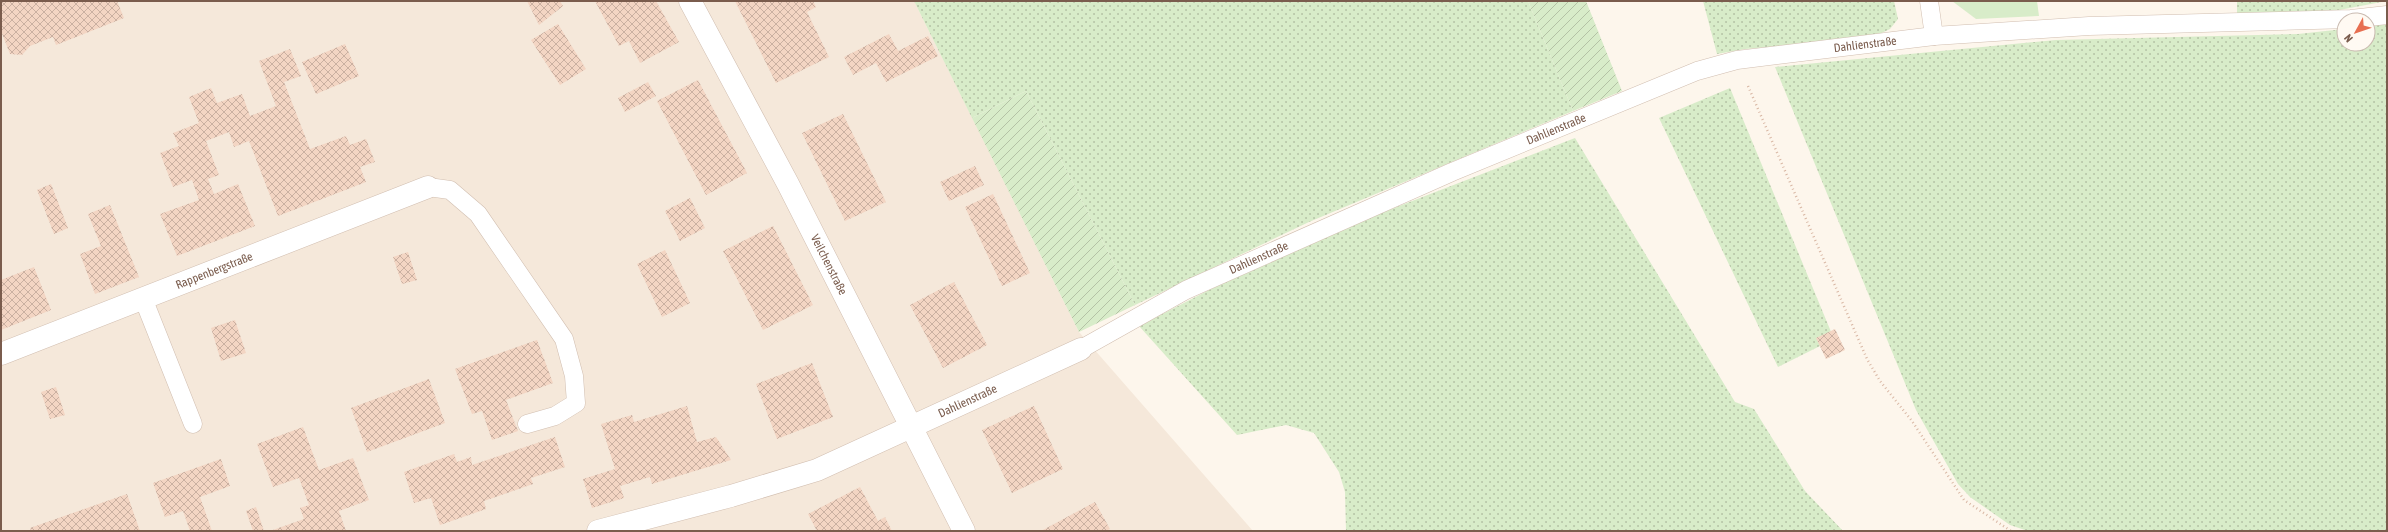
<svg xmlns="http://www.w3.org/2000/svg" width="2388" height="532" viewBox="0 0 2388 532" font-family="'Asap Condensed',sans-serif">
	<defs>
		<pattern id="grass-dots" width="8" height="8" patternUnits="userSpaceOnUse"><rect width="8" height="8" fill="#d8ecc9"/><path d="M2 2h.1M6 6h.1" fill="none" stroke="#b4c2a5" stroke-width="1.8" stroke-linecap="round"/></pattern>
		<pattern id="garden-furrows" width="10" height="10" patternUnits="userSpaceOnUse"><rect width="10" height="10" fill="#d8ecc9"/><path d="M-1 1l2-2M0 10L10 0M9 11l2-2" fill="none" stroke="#b4c2a5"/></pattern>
		<pattern id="building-cross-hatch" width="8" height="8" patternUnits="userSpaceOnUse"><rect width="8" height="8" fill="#f3d5c3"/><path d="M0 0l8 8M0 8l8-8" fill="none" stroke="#cab0a1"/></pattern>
	</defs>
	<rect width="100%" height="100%" fill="#fdf6ec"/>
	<!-- residential -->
	<path fill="#f5e8da" d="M1 1H914L1079 332 1253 531H1Z"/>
	<!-- grass -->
	<path fill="url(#grass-dots)" d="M914 1H1528L1573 111 1309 222 1135 305 1026 91 972 118Z
		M1703 1H1894L1898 19 1890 29 1871 38 1745 49 1717 54Z
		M2237 1H2387L2318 14 2237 16Z
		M2387 24V531H2028L2010 525 1970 497 1958 484 1916 410 1775 67 2056 40 2298 34 2344 29V44H2368V26Z
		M1730 88 1834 339 1778 367 1659 118Z
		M1575 138 1735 402 1754 409 1805 491 1843 531H1346L1345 492 1339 472 1314 433 1286 425 1237 435 1139 326 1211 289 1381 213Z"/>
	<!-- park -->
	<path fill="#d8ecc9" d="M1952 1H2037L2039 16 1976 19Z"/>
	<!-- garden -->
	<path fill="url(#garden-furrows)" d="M1528 1H1586L1622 91 1573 111Z
		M1026 91 1135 305 1079 332 972 118Z"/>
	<!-- building -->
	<path fill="url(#building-cross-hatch)" d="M1 1H117L124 18 56 45 53 37 30 46 22 55 10 54 1 31Z
		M527 1H560L563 6 539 25Z
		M595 1H656L679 42 640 63 629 41 619 46Z
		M735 1H813L816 7 807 12 829 57 776 83Z
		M558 24 586 69 560 85 531 40Z
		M889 34 898 51 928 36 938 56 886 82 876 63 853 75 844 57Z
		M345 44 359 76 316 94 302 62Z
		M290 49 301 76 284 82 310 149 346 136 350 145 366 139 375 162 360 167 366 182 278 216 249 141 234 147 229 132 206 141 219 175 208 179 214 194 238 184 255 226 177 256 160 214 199 200 192 180 173 187 160 153 179 146 173 133 199 123 189 97 211 88 217 103 242 94 250 116 276 106 259 61Z
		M698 80 747 173 706 195 657 101Z
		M648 82 656 96 625 112 618 98Z
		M843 114 886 202 845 221 802 133Z
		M975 166 984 185 949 201 940 182Z
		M51 184 68 228 54 234 37 190Z
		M993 194 1030 273 1002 286 965 207Z
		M690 198 705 228 680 241 665 211Z
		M110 205 139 277 95 294 80 254 101 246 88 214Z
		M773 226 813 305 763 330 723 251Z
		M665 250 690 303 662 317 637 264Z
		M408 252 417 280 402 284 393 257Z
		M34 267 51 310 1 330V280Z
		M954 282 987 345 943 368 910 305Z
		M235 320 246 353 221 361 211 328Z
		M1835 329 1845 350 1826 359 1816 338Z
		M537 340 553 383 506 400 518 431 492 440 482 411 472 414 455 369Z
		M812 363 833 417 777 439 756 384Z
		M429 379 445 423 367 452 351 408Z
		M56 387 65 415 50 419 41 392Z
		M687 406 697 442 716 437 731 460 652 484 650 477 620 486 624 498 592 508 583 479 615 469 601 424 632 415 634 422Z
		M1034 406 1063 469 1012 493 982 430Z
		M303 427 319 470 353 458 369 500 339 511 346 531H270L304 519 300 508 309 505 299 478 273 487 257 444Z
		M555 437 565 467 531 478 533 484 484 501 486 509 440 525 431 498 414 503 404 472 454 454 457 462 471 457 472 465Z
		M221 459 230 486 200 497 212 531H190L183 511 165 517 153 483Z
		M860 487 878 521 885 517 892 531H817L808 514Z
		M127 494 140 531H31L30 528Z
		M1095 502 1110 529 1106 531H1041Z
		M256 507 264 531H253L246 511Z"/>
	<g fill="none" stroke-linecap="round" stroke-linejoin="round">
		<!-- service casing -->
		<g stroke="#d1beb0" stroke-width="19">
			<g id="service">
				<path d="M1929 1 1934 36"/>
				<path d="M428 187 450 190 478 214 564 339 574 376 576 403 555 416 527 424"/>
				<path d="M143 298 193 424"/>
				<path id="s1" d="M1081 349 1186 290 1452 172 1697 71 1737 60 1934 36 2089 26 2351 19 2387 15"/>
			</g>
		</g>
		<!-- minor casing -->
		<g stroke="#d1beb0" stroke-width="23">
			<g id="minor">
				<path id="s2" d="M690 1 788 184 964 531"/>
				<path id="s3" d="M1 354 428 187"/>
				<path id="s4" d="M598 531 731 496 817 470 1081 349"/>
			</g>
		</g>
		<!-- path -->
		<path stroke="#d9b8a5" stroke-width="2.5" stroke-dasharray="1 3" stroke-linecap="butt" d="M1748 86 1867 359 1880 381 1912 421 1964 500 2011 531"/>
		<!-- service -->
		<use href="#service" stroke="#fff" stroke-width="18"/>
		<!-- minor -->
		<use href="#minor" stroke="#fff" stroke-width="22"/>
	</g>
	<g text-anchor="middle" stroke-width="3" stroke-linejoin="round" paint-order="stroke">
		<!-- street labels -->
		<g font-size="12" fill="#7a5c4d" stroke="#fffaf3">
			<text dy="4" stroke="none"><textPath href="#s1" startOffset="847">Dahlienstraße</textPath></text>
			<text dy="4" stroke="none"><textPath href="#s1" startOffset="524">Dahlienstraße</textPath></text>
			<text dy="4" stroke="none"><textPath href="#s1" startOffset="200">Dahlienstraße</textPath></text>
			<text dy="4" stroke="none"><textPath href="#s2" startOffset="298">Veilchenstraße</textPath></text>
			<text dy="4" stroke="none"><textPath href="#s3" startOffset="229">Rappenbergstraße</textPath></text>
			<text dy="4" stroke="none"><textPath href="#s4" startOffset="393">Dahlienstraße</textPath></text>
		</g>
	</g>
	<!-- border -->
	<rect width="2388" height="532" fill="none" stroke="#7a5c4d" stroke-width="4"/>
	<!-- north arrow -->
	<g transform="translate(2356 32) rotate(230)"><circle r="19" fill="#fffaf3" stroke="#cabbb1"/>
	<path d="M0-3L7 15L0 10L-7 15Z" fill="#e76f51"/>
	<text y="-6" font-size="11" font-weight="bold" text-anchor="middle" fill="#7a5c4d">N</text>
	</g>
</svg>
